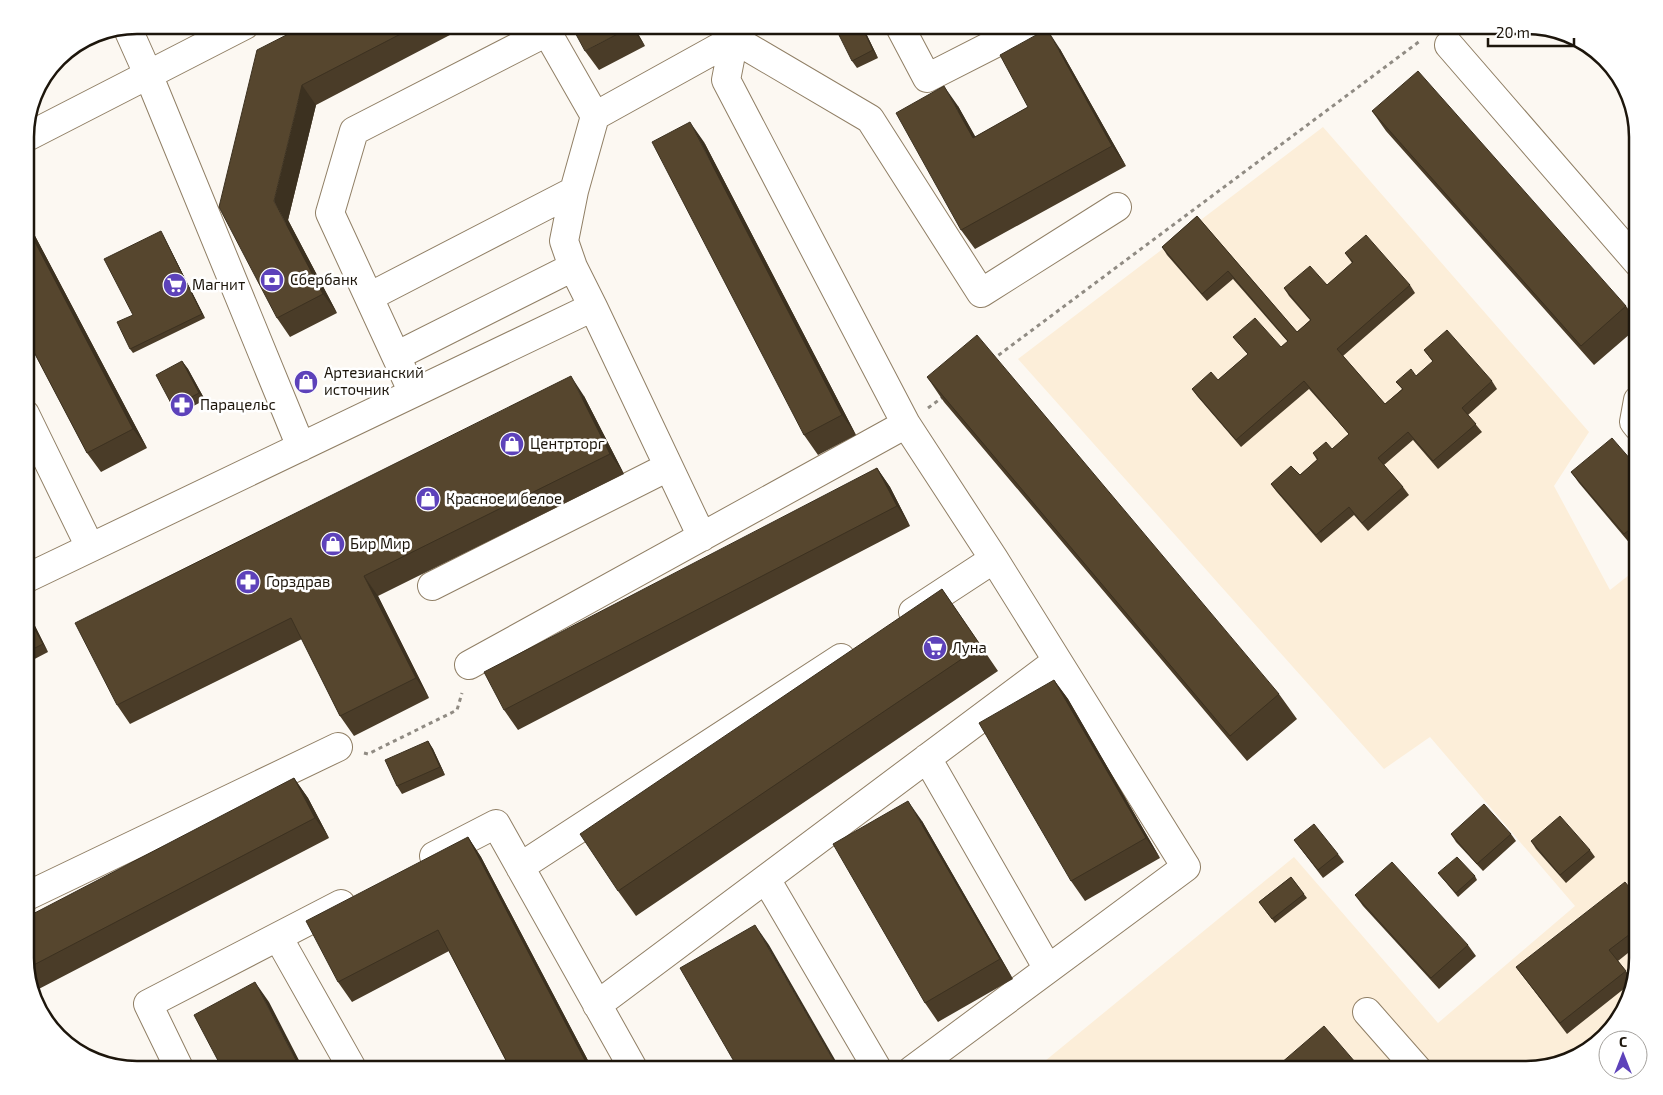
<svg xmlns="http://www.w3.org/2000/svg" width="1663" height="1095" viewBox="0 0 1663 1095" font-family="'Exo 2',sans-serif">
	<rect width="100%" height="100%" fill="#fcf8f2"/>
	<!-- built -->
	<path fill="#fceed9" d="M1323 127 1589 432 1554 486 1610 590 1638 568V959L1619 1021 1582 1055 1527 1070H1034L1294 857 1438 1023 1575 906 1430 737 1384 769 1018 359Z"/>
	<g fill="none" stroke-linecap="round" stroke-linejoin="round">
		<!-- minor casing -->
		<g stroke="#907f65" stroke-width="30">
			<path id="minor" d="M899 25 927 78 1031 25
				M127 27 148 74 301 447
				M1449 45 1638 263
				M25 138 245 25
				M369 297 574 191
				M593 307 702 537
				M396 356 573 267
				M413 393 330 213 354 131 547 32 595 116
				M1638 400 1634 422 1638 427
				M25 414 90 547
				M906 424 994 559 1186 867 912 1070
				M25 579 593 307 573 267 564 241 574 191 595 116 734 39 870 119 981 293 1117 207
				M432 586 668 467
				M913 612 994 559
				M469 665 906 424 726 80 734 39 729 27
				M927 758 1048 969
				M434 856 496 824 634 1070
				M520 867 841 658
				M766 879 878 1070
				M25 897 338 747
				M278 937 353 1070
				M597 1005 1057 661
				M1367 1012 1418 1070
				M180 1070 148 1004 341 904"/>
		</g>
		<!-- path -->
		<path stroke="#908b83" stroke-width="3" stroke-dasharray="4 4" stroke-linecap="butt" d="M992 360 1420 41
			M928 408 943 397
			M364 753 368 754 457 710 462 693"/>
		<!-- minor -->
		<use href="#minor" stroke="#fff" stroke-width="28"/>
	</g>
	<!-- wall -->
	<path fill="#4a3c28" d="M306 25H469L316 105 288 220 337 313 290 337 277 318Z
		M633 25 645 46 599 70 585 51Z
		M862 25 878 58 857 68 852 61Z
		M1060 49 1126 166 975 249 961 230 958 106 975 137 1028 107Z
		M1372 111 1626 306 1638 322V327L1594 365 1386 131Z
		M704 142 856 435 818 455 804 435Z
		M1197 216 1297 332 1310 320 1289 296 1284 288 1327 285 1352 263 1345 253 1410 285 1415 293 1343 356 1385 404 1402 389 1396 382 1416 376 1433 362 1424 350 1492 381 1497 389 1468 415 1482 432 1438 469 1413 440 1384 465 1403 487 1409 495 1368 531 1354 515 1321 543 1276 491 1271 484 1300 475 1317 460 1313 453 1332 449 1349 434 1309 389 1241 447 1197 396 1192 389 1218 380 1248 354 1239 344 1233 337 1281 347 1288 342 1233 279 1207 301 1167 255 1162 247Z
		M25 217 147 448 101 472 87 453 25 335Z
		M163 235 205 318 133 353 130 349 133 315Z
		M182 361 188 369 205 400 178 414 173 407Z
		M927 377 1279 694 1297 719 1247 761 944 402Z
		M584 396 624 474 378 596 429 698 354 736 340 716 302 639 130 724 117 705Z
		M877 468 890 487 910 526 518 730 504 710Z
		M1638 468V540L1632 546 1579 483 1571 472Z
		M942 589 998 671 636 916 618 891Z
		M25 621 35 626 48 652 25 664Z
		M1054 680 1068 699 1160 858 1085 901 1071 881Z
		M428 741 433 749 445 775 402 794 397 786Z
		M294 778 308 798 329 838 33 992 25 966Z
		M922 821 1013 979 938 1022 925 1003Z
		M1451 834H1511L1516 841 1483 871 1456 842Z
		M468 837 481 857 593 1070H511L449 951 352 1002 338 982Z
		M1294 840 1338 854 1344 862 1323 878Z
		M1531 841 1590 850 1595 857 1566 883 1536 849Z
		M1438 873 1475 876 1477 880 1458 897Z
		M1291 877 1307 898 1275 923 1259 902Z
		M1355 895 1468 945 1476 956 1439 989 1363 906Z
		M1638 898V945L1618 961 1632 979 1630 984 1567 1034 1516 967Z"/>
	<!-- shaded-wall -->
	<path fill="#3c3120" d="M630 25H633L645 46 631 27Z
		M861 25H862L878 58 873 50Z
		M1047 29 1060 49 1126 166 1112 146Z
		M302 85 316 105 288 220 337 313 323 294 274 201Z
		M944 86 958 106 987 157 973 138Z
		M690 122 704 142 856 435 842 415Z
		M25 217 147 448 133 429 25 223Z
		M161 231 163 235 205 318 202 314Z
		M182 361 188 369 205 400 199 393Z
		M571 376 584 396 624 474 610 454Z
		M877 468 890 487 910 526 897 506Z
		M364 576 378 596 429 698 416 678Z
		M29 619 35 626 48 652 43 644Z
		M1054 680 1068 699 1160 858 1146 838Z
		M428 741 433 749 445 775 440 767Z
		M294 778 308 798 329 838 315 818Z
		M908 801 922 821 1013 979 1000 959Z
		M468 837 481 857 593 1070H590Z
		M755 925 769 945 841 1070H839Z
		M255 982 269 1002 304 1070H301Z"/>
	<!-- building -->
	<path fill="#56462e" stroke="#3c3120" d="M306 25H418L302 85 274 201 323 294 277 318 219 207 257 50Z
		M571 25H630L631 27 585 51Z
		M834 25H861L873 50 852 61Z
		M1047 29 1112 146 961 230 896 113 944 86 973 138 1028 107 1000 55Z
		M1418 71 1626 306 1581 346 1372 111Z
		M690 122 842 415 804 435 652 142Z
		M1197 216 1297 332 1311 320 1284 288 1310 266 1327 285 1353 262 1345 253 1366 235 1410 285 1337 349 1385 404 1403 389 1396 382 1411 369 1416 376 1433 361 1424 350 1447 330 1492 381 1462 408 1476 424 1433 461 1408 432 1378 458 1403 487 1362 523 1349 507 1316 535 1271 484 1291 466 1300 475 1318 459 1313 453 1326 442 1332 449 1349 434 1304 381 1236 440 1192 389 1211 372 1218 380 1248 354 1233 337 1255 318 1281 347 1288 341 1228 271 1202 294 1162 247Z
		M25 223 133 429 87 453 25 335Z
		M161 231 202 314 130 349 117 322 133 315 104 259Z
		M977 335 1279 694 1230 736 927 377Z
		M182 361 199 393 173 407 156 375Z
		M571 376 610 454 364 576 416 678 340 716 291 618 117 705 75 623Z
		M1612 438 1638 468V523L1624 534 1571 472Z
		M877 468 897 506 504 710 484 672Z
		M942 589 981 646 618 891 580 834Z
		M29 619 43 644 25 653V621Z
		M1054 680 1146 838 1071 881 979 723Z
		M428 741 440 767 397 786 385 760Z
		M294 778 315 818 26 969 25 966V918Z
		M908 801 1000 959 925 1003 833 844Z
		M1484 804 1511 834 1477 864 1451 834Z
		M1560 816 1590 850 1560 875 1531 841Z
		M1314 824 1338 854 1318 870 1294 840Z
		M468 837 590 1070H511L438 930 338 982 306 921Z
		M1457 857 1475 876 1456 893 1438 873Z
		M1392 862 1468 945 1431 978 1355 895Z
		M1291 877 1304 894 1272 919 1259 902Z
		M1625 882 1638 898V928L1609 950 1626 971 1560 1023 1516 967Z
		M755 925 839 1070H739L680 968Z
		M255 982 301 1070H223L194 1015Z
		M1324 1026 1362 1070H1273Z"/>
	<!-- icons -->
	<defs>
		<g id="bank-disc" transform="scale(1.25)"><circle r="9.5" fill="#5d42ba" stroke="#fff"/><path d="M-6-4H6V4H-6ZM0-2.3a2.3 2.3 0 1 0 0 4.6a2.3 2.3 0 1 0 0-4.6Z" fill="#fff"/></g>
		<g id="supermarket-disc" transform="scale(1.25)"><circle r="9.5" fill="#5d42ba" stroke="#fff"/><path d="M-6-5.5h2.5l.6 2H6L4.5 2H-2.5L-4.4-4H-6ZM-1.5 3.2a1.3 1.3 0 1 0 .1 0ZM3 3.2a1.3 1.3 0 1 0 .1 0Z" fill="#fff"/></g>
		<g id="shop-disc" transform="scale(1.25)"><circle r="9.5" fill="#5d42ba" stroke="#fff"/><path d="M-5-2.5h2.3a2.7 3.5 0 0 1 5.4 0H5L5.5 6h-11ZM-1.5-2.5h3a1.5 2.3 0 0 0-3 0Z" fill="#fff"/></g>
		<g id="pharmacy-disc" transform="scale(1.25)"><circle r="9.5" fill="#5d42ba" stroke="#fff"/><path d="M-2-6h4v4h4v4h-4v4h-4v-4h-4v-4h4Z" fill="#fff"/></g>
	</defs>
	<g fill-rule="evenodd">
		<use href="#bank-disc" x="272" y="280"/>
		<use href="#supermarket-disc" x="175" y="285"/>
		<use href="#shop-disc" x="306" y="382"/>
		<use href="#pharmacy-disc" x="182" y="405"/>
		<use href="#shop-disc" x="512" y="444"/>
		<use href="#shop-disc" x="428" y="499"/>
		<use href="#shop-disc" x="333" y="544"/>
		<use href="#pharmacy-disc" x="248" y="582"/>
		<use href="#supermarket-disc" x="935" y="648"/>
	</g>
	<g text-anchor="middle" stroke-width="5" stroke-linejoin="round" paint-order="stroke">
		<!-- poi labels -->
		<g font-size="15" fill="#1d160c" stroke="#fff" text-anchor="start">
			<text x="290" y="285">Сбербанк</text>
			<text x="192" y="290">Магнит</text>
			<text x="324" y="378">Артезианский<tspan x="324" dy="17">источник</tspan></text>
			<text x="200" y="410">Парацельс</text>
			<text x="530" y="449">Центрторг</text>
			<text x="446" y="504">Красное и белое</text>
			<text x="350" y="549">Бир Мир</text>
			<text x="266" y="587">Горздрав</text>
			<text x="952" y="653">Луна</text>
		</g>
	</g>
	<!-- crop -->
	<path d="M0 0H1663V1095H0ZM137 34H1526A103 103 0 0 1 1629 137V958A103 103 0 0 1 1526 1061H137A103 103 0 0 1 34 958V137A103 103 0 0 1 137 34Z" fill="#fff" fill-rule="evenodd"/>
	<path fill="none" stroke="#1d160c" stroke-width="2.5" d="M137 34H1526A103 103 0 0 1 1629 137V958A103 103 0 0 1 1526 1061H137A103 103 0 0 1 34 958V137A103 103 0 0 1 137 34Z"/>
	<!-- north arrow -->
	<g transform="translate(1623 1055)"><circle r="24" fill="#ffffff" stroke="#a5a29e"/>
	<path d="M0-4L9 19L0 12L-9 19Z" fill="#5d42ba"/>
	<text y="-8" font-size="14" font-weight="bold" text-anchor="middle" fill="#1d160c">С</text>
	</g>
	<!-- scale -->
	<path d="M1488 38v8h86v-8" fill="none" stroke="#1d160c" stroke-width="2.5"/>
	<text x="1496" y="38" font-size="15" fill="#1d160c" stroke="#ffffff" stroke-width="4" paint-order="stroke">20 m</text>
</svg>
